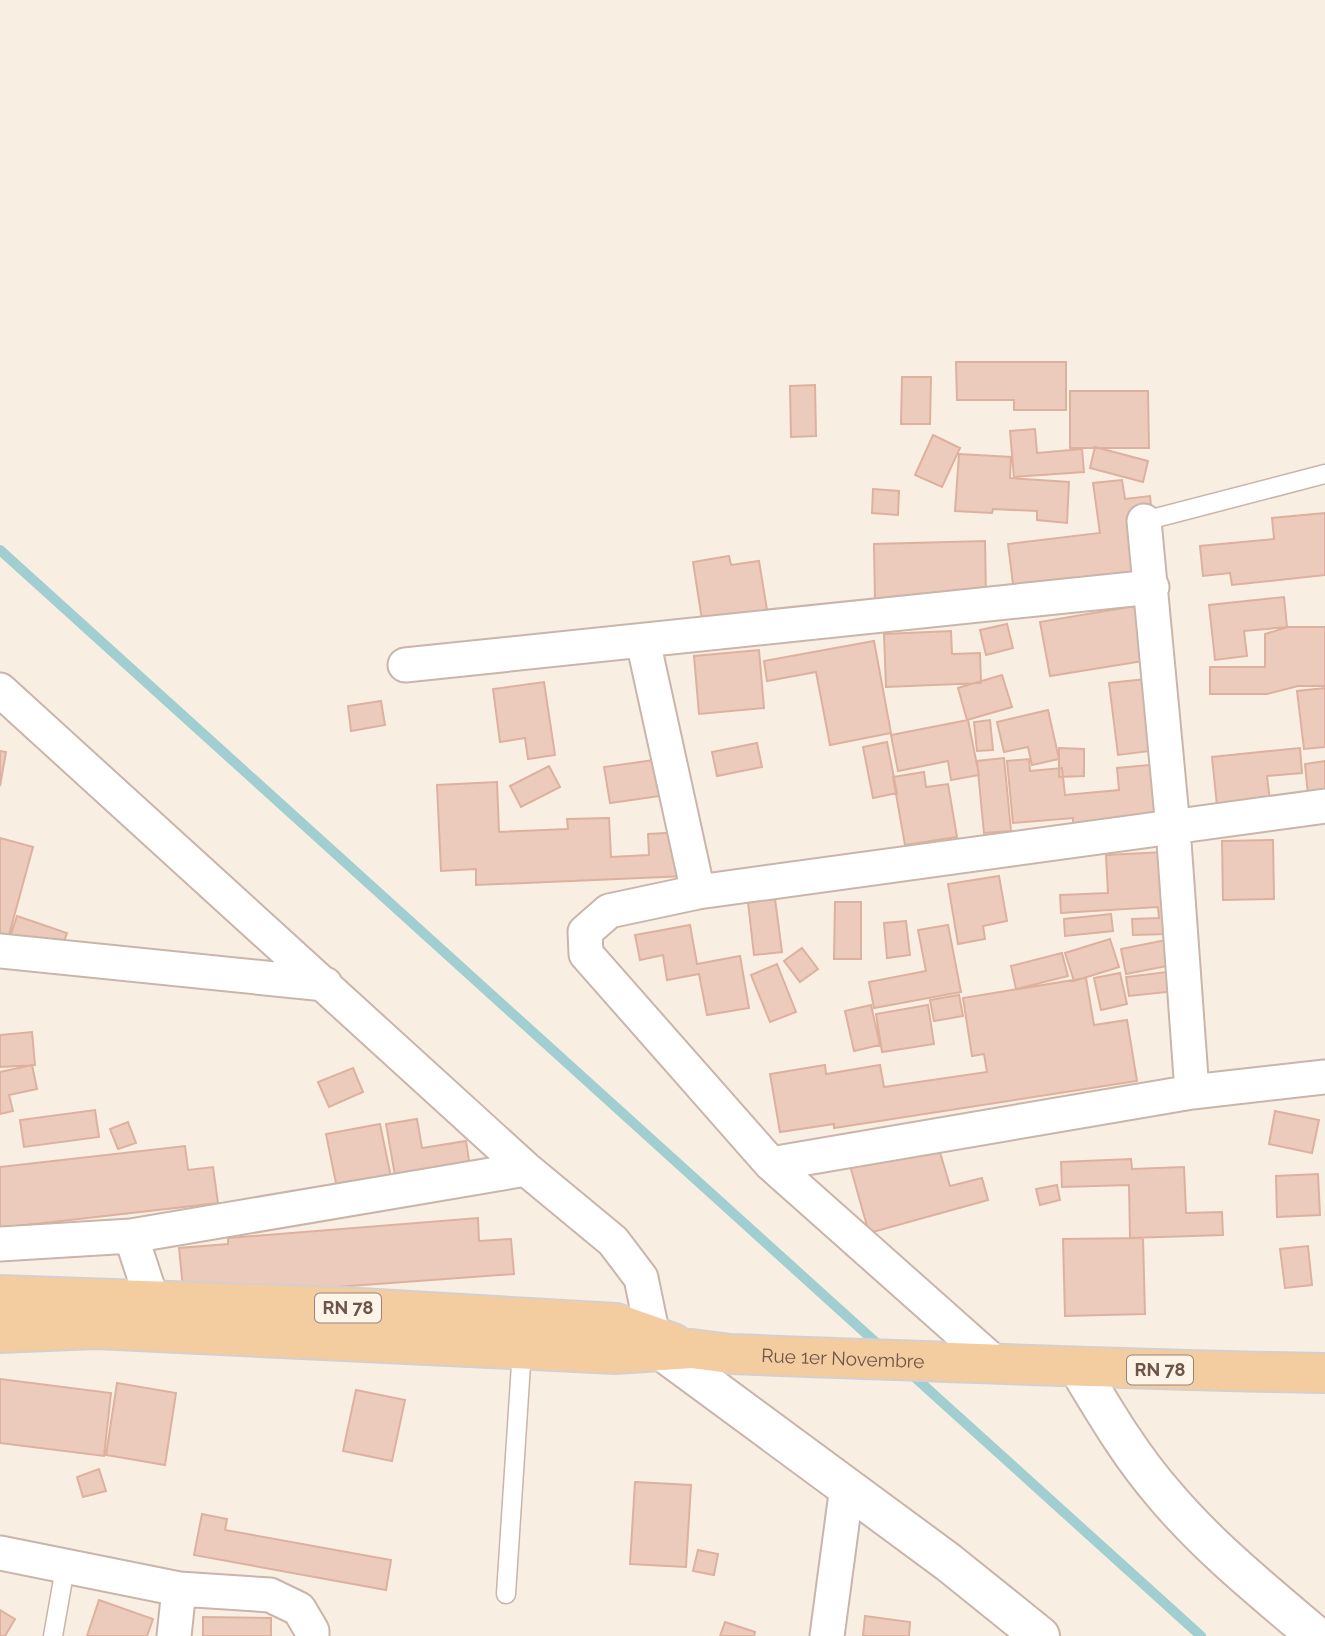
<svg xmlns="http://www.w3.org/2000/svg" width="1325" height="1636" viewBox="0 0 1325 1636" font-family="Raleway,sans-serif">
	<rect width="100%" height="100%" fill="#f9eee2"/>
	<g fill="none" stroke-linecap="round" stroke-linejoin="round">
		<!-- stream -->
		<path stroke="#a0ced1" stroke-width="10" d="M0 550 882 1348
			M910 1373 1201 1636"/>
	</g>
	<!-- building -->
	<path fill="#eccbbc" stroke="#ddb19e" stroke-width="2" d="M956 362H1066V410H1014V400H957Z
		M902 377H931L930 424H901Z
		M815 385 816 436 791 437 790 386Z
		M1070 391H1148L1149 448H1070Z
		M1035 429 1037 453 1082 449 1084 472 1014 477 1010 431Z
		M933 435 960 448 942 487 915 475Z
		M1095 447 1148 461 1143 482 1090 468Z
		M959 454 1011 457 1010 478 1069 482 1067 523 1037 520V511L993 509 992 513 955 511Z
		M1122 480 1125 499 1150 496 1158 574 1014 592 1008 544 1100 533 1093 483Z
		M873 489 899 491 898 515 872 513Z
		M1325 513V575L1232 585 1230 573 1203 576 1200 546 1274 539 1272 518Z
		M985 541 986 597 875 600 874 544Z
		M729 556 731 565 759 561 768 616 703 626 693 562Z
		M1284 597 1287 627 1244 631 1247 656 1215 660 1209 605Z
		M1153 603 1162 658 1050 676 1040 622Z
		M1007 624 1013 648 986 655 980 630Z
		M1288 627H1325V686H1298L1267 694H1210V667H1265V634Z
		M951 631 952 654 980 653 981 683 886 687 884 634Z
		M874 641 891 733 830 745 816 672 767 681 764 661Z
		M759 650 764 708 699 714 694 656Z
		M1002 675 1012 707 967 720 958 688Z
		M1165 677 1174 748 1118 755 1109 683Z
		M544 682 555 755 528 759 525 738 500 742 493 689Z
		M1325 688V747L1304 749 1297 691Z
		M381 701 385 725 351 731 348 706Z
		M1048 710 1059 759 1032 765 1028 747 1004 752 997 722Z
		M968 720 979 775 951 780 948 761 898 771 891 735Z
		M990 720 993 750 977 751 974 722Z
		M887 742 897 793 873 798 863 747Z
		M757 743 762 767 717 776 712 752Z
		M1059 748 1084 749V776L1059 777Z
		M1300 748 1302 773 1267 776 1270 801 1217 806 1212 757Z
		M0 751 6 752 0 786Z
		M676 757 681 793 610 803 604 767Z
		M1004 758 1011 831 984 833 977 761Z
		M1029 759 1030 771 1062 768 1065 795 1119 790 1117 768 1172 763 1177 814 1073 823V818L1013 823 1007 761Z
		M1325 761V793L1308 795 1305 764Z
		M549 766 560 787 521 807 510 786Z
		M924 772 926 787 948 784 957 837 905 845 893 777Z
		M497 782 499 832 568 829 567 819 609 818 611 857 649 855 648 834 684 832 686 876 476 885V869L441 871 437 785Z
		M0 838 33 847 6 946 0 944Z
		M1273 840 1274 899 1223 900 1222 841Z
		M1184 851 1167 934 1133 935 1132 919 1159 918 1158 907 1061 913 1060 895 1108 893 1106 855Z
		M999 876 1007 921 983 926 985 939 958 944 948 884Z
		M775 899 782 952 754 955 748 902Z
		M835 902H861V959H834Z
		M1111 914 1113 931 1065 936 1064 919Z
		M17 916 67 933 59 955 10 937Z
		M906 921 910 955 887 958 884 923Z
		M690 925 697 964 740 956 749 1008 707 1015 699 974 667 980 663 955 640 960 635 935Z
		M948 925 961 992 874 1008 869 982 926 971 918 930Z
		M1191 935 1197 960 1126 974 1121 949Z
		M1110 939 1119 967 1074 981 1065 953Z
		M802 948 818 969 800 982 784 961Z
		M1062 953 1068 976 1016 989 1011 966Z
		M777 964 796 1012 770 1022 751 975Z
		M1191 969 1194 989 1129 996 1126 977Z
		M1120 973 1127 1004 1101 1010 1094 978Z
		M1086 978 1094 1025 1127 1020 1137 1081 834 1128V1124L780 1132 770 1074 825 1065 826 1074 880 1065 884 1087 987 1072 984 1054 972 1056 963 998Z
		M959 995 963 1016 934 1021 930 1000Z
		M871 1005 880 1045 854 1051 845 1011Z
		M928 1005 934 1044 882 1052 876 1014Z
		M32 1032 35 1065 0 1067V1035Z
		M32 1065 37 1089 9 1095 13 1111 0 1114V1072Z
		M353 1068 363 1092 329 1107 318 1082Z
		M95 1110 99 1137 24 1147 20 1120Z
		M1275 1111 1319 1120 1312 1153 1269 1144Z
		M417 1119 422 1148 466 1141 471 1174 397 1187 386 1124Z
		M128 1122 136 1143 118 1149 110 1129Z
		M380 1124 392 1182 338 1193 326 1134Z
		M936 1139 950 1186 982 1178 988 1200 869 1233 849 1162Z
		M185 1146 188 1170 213 1167 218 1203 0 1228V1167Z
		M1131 1159 1132 1169 1184 1167 1186 1213 1222 1212 1223 1235 1130 1238 1129 1185 1062 1187 1061 1162Z
		M1318 1174 1320 1215 1277 1217 1276 1176Z
		M1057 1185 1060 1200 1040 1205 1036 1189Z
		M478 1218 479 1241 511 1239 514 1274 184 1298 179 1248 228 1244V1238Z
		M1143 1238 1145 1314 1065 1316 1063 1239Z
		M1308 1246 1312 1285 1285 1288 1280 1249Z
		M0 1379 111 1393 104 1456 0 1443Z
		M117 1383 176 1393 165 1465 106 1455Z
		M356 1390 405 1400 392 1461 343 1451Z
		M99 1469 106 1491 83 1497 77 1477Z
		M635 1482 691 1485 686 1567 630 1564Z
		M202 1514 227 1519 225 1530 391 1560 386 1590 194 1555Z
		M698 1550 718 1554 714 1575 693 1571Z
		M99 1600 153 1619 147 1636H87Z
		M0 1610 15 1619 5 1636H0Z
		M865 1616 910 1622 909 1636H863Z
		M203 1617 271 1618V1636H203Z
		M725 1622 755 1632 754 1636H720Z"/>
	<g fill="none" stroke-linecap="round" stroke-linejoin="round">
		<!-- service casing -->
		<g stroke="#c9b5aa" stroke-width="21">
			<path id="service" d="M1144 521 1325 474
				M506 1594 522 1349
				M53 1636 65 1568"/>
		</g>
		<!-- minor casing -->
		<g stroke="#c9b5aa" stroke-width="37">
			<path id="minor" d="M1144 521 1173 828 1192 1092
				M643 641 698 892
				M405 665 1152 587
				M0 690 526 1169 613 1241 641 1278 653 1336
				M0 951 325 984
				M771 1164 1192 1092 1325 1077
				M131 1236 526 1169
				M0 1244 131 1236 152 1300
				M995 1363 771 1164 586 954 585 932 609 911 698 892 1325 806
				M0 1553 179 1589 270 1595 299 1609 312 1631V1636
				M174 1636 179 1589
				M827 1636 847 1486"/>
		</g>
		<!-- tertiary casing -->
		<g stroke="#c9b5aa" stroke-width="42">
			<path id="tertiary" d="M653 1336 662 1351 948 1562 1040 1636
				M1079 1369C1105 1412 1130 1455 1163 1493 1207 1546 1263 1591 1316 1636"/>
		</g>
		<!-- primary casing -->
		<g stroke="#d6cfcd" stroke-width="42">
			<g id="primary">
				<path d="M0 1295 343 1307 616 1323 673 1343"/>
				<path id="s1" d="M0 1333 96 1329 615 1354 692 1349 730 1354C929 1361 1127 1370 1325 1373"/>
			</g>
		</g>
		<!-- service -->
		<use href="#service" stroke="#fff" stroke-width="18"/>
		<!-- minor -->
		<use href="#minor" stroke="#fff" stroke-width="33"/>
		<!-- tertiary -->
		<use href="#tertiary" stroke="#fff" stroke-width="38"/>
		<!-- primary -->
		<use href="#primary" stroke="#f3cd9f" stroke-width="38"/>
	</g>
	<g text-anchor="middle" stroke-width="5" stroke-linejoin="round" paint-order="stroke">
		<!-- shield labels -->
		<g fill="#fdf3e7" stroke="#99847a" stroke-width="2">
			<rect x="315" y="1293.5" width="66" height="29" rx="5"/>
			<rect x="1127" y="1355.5" width="66" height="29" rx="5"/>
		</g>
		<g font-size="18" font-weight="bold" fill="#6e554b">
			<text x="348" y="1314">RN 78</text>
			<text x="1160" y="1376">RN 78</text>
		</g>
		<!-- street labels -->
		<g font-size="19" fill="#6e554b" stroke="#fdf3e7">
			<text dy="7" stroke="none"><textPath href="#s1" startOffset="844">Rue 1er Novembre</textPath></text>
		</g>
	</g>
</svg>
